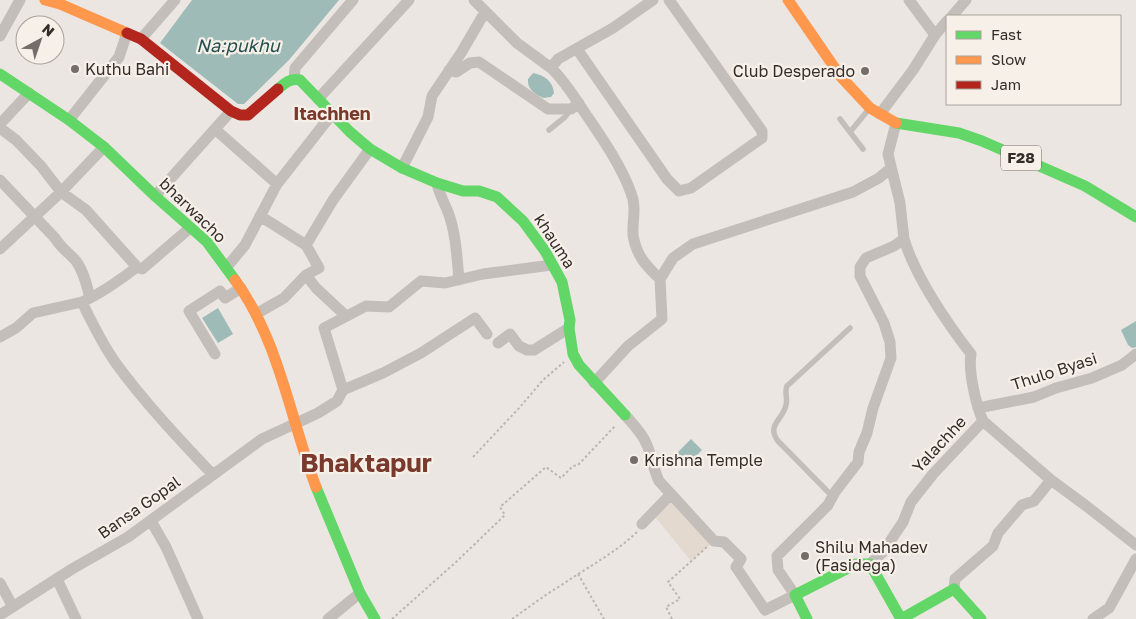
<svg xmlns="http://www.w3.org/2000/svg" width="1136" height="619" viewBox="0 0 1136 619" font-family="'Golos Text',sans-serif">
	<rect width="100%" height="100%" fill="#ebe6e1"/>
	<!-- plaza -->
	<path fill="#e4d9cf" d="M674 489 718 538 691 561 652 513Z"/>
	<!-- water -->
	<path fill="#9fbbb8" d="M192 0H339L289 60 244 104H238L160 43Z
		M533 73C544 75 553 81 554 93L551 97 543 98C535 94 527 89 528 79Z
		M218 308 233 334 218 343 202 318Z
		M1136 321V347L1132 348 1128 345 1121 330Z
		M691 439 702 450 688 464 677 453Z"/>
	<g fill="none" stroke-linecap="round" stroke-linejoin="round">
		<!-- path -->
		<path stroke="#bcb6b3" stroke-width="2" stroke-dasharray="2.5 2.5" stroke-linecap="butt" d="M473 457 520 407 543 380 564 362
			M578 574 604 619
			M392 619 456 562 505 515 500 507 546 467 561 478 573 466 578 465 616 425
			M512 619C528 608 543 596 560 586 586 568 614 554 637 532
			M672 619 666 607 680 599 668 582 707 547"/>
		<!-- lane -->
		<path stroke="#c3beba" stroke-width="5.5" d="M840 119 863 149
			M549 130 565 117 571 109
			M850 132 869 109
			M832 496 778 441C766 425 783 420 786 405 788 398 784 392 787 386L850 328"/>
		<!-- street -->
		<path stroke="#c3beba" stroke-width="11" d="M474 0 517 43 551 68 558 59 613 28 653 0
			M952 16 966 0
			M935 35 947 21
			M0 36 20 0
			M141 39 175 0
			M577 49 667 179 679 191 691 188 762 138V131L669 0
			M551 68C565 81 575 98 585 113 602 138 621 165 631 193 637 207 632 221 633 235 636 255 646 266 660 279
			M449 70 456 72 470 63 479 62 548 109H571L579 103
			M294 79 295 68 353 0
			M318 99 409 0
			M880 114 913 70 935 35 909 0
			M69 120 119 57 127 33
			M0 124 29 93
			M0 128 16 140 41 166 61 192 86 210 137 267
			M216 130 277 184
			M402 168 428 117 432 96 461 53 485 12
			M0 180 55 238C60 247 69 253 76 261 84 272 87 286 90 298
			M437 183C439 194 444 202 448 212 456 233 457 258 459 280
			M155 196 231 111
			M190 228 142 269 137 267C120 280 102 293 82 302 92 323 102 343 115 362 144 402 179 439 213 475
			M904 239C915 276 947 323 971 354 968 371 976 405 983 421
			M306 245 333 200 370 149
			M0 249 61 192 104 147
			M226 268 245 245 277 184 332 114
			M306 275 316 288 346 316
			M256 314 284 298 306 275 319 268 306 245 260 216
			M0 337 16 328 33 313 82 302
			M498 343 510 334 519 346 527 350H534L569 328
			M215 354 189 311 220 291 225 298 241 288
			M594 383 628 346 662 319 660 279 673 258 693 244 853 192 879 178 891 168
			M343 390 324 328 366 306 389 307 421 281 445 283 483 274 552 265
			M978 408 1034 397 1056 388 1092 378 1122 365 1136 354
			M625 415C633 424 643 434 647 445 652 457 653 469 659 481L714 541 724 542 741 559 736 567 765 610 795 595 778 570 777 556 828 505 835 492 858 462 859 452 867 433 873 408 891 358 890 342 884 323 860 276V267L866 258 894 246 904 239 900 203 888 154 896 123
			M151 521 166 547 198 619
			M642 524 671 494
			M870 564 883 552 903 522 911 502 933 474 983 421 1051 480 1085 505 1136 545
			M57 579 76 619
			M0 583 13 607
			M954 589 955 579 993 546 998 533 1022 505 1034 501 1051 480
			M0 615 72 569 128 537 262 439 318 413 337 401 343 390 383 373 421 353 475 318 487 334
			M328 619 360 593
			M1093 619 1109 608 1136 559"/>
		<!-- fast -->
		<path stroke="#63d668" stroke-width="11" d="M0 74 69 120 104 147 155 196 207 242 235 280
			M278 89C285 83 290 78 300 80L350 132 370 149 402 168 437 183 463 191H479L497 197 523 221 545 251 562 282 570 320 569 328 573 354 579 365 625 415
			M896 123 959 133 982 141 1085 186 1136 217
			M316 487 360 593 375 619
			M807 619 795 595 856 564H870L901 619 954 589 981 619"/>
		<!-- slow -->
		<path stroke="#ff974d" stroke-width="11" d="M45 0 60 4 127 33
			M788 0 841 77 870 108 896 123
			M235 280C279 340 290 418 316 487"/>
		<!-- jam -->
		<path stroke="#b3261e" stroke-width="11" d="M127 33 141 39 231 111 240 115H248L278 89"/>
	</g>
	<!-- markers -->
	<g fill="#746d69" stroke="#f7f0e9" stroke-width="2">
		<circle cx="75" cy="69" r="5"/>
		<circle cx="865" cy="71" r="5"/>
		<circle cx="634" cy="460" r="5"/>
		<circle cx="805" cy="556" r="5"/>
	</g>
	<g text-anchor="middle" stroke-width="4.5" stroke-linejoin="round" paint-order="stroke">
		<!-- shield labels -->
		<rect fill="#f7f0e9" stroke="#6e6763" stroke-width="1" x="1001" y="145.5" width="40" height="25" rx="4"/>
		<g font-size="15" font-weight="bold" fill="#342c29">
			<text x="1021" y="163">F28</text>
		</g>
		<!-- poi labels -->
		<g font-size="16" fill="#342c29" stroke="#f7f0e9" text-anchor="start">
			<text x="85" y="75">Kuthu Bahi</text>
			<text x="855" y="77" text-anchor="end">Club Desperado</text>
			<text x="644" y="466">Krishna Temple</text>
			<text x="815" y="553">Shilu Mahadev<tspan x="815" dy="18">(Fasidega)</tspan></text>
		</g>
		<!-- street labels -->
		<g font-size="16" fill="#342c29" stroke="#f7f0e9">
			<text transform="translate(193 210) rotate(44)" y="6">bharwacho</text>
			<text transform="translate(555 241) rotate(57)" y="6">khauma</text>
			<text transform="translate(1054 371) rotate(-18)" y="6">Thulo Byasi</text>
			<text transform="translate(939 444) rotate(-47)" y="6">Yalachhe</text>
			<text transform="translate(139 507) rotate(-35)" y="6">Bansa Gopal</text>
		</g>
		<!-- water labels -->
		<g font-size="18" font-style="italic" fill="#245050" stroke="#f7f0e9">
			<text x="238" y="52">Na:pukhu</text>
		</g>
		<!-- neighbourhood labels -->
		<g font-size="18" font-weight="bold" fill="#79392c" stroke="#f7f0e9">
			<text x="332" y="120">Itachhen</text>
		</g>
		<!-- town labels -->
		<g font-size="26" font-weight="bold" fill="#79392c" stroke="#f7f0e9">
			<text x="366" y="472">Bhaktapur</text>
		</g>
	</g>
	<!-- legend -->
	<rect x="946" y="15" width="175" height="90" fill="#f7f0e9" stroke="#a9a29c"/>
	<rect x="956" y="31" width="25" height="8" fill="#63d668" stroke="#a9a29c"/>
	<text x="991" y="40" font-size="15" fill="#342c29">Fast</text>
	<rect x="956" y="56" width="25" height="8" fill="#ff974d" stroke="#a9a29c"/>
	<text x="991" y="65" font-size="15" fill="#342c29">Slow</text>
	<rect x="956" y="81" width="25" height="8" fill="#b3261e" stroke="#a9a29c"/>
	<text x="991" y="90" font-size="15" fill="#342c29">Jam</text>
	<!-- north arrow -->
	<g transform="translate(40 40) rotate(40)"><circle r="24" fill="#f7f0e9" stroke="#a9a29c"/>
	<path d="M0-4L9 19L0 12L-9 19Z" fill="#746d69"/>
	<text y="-8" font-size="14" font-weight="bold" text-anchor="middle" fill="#342c29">N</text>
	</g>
</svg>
